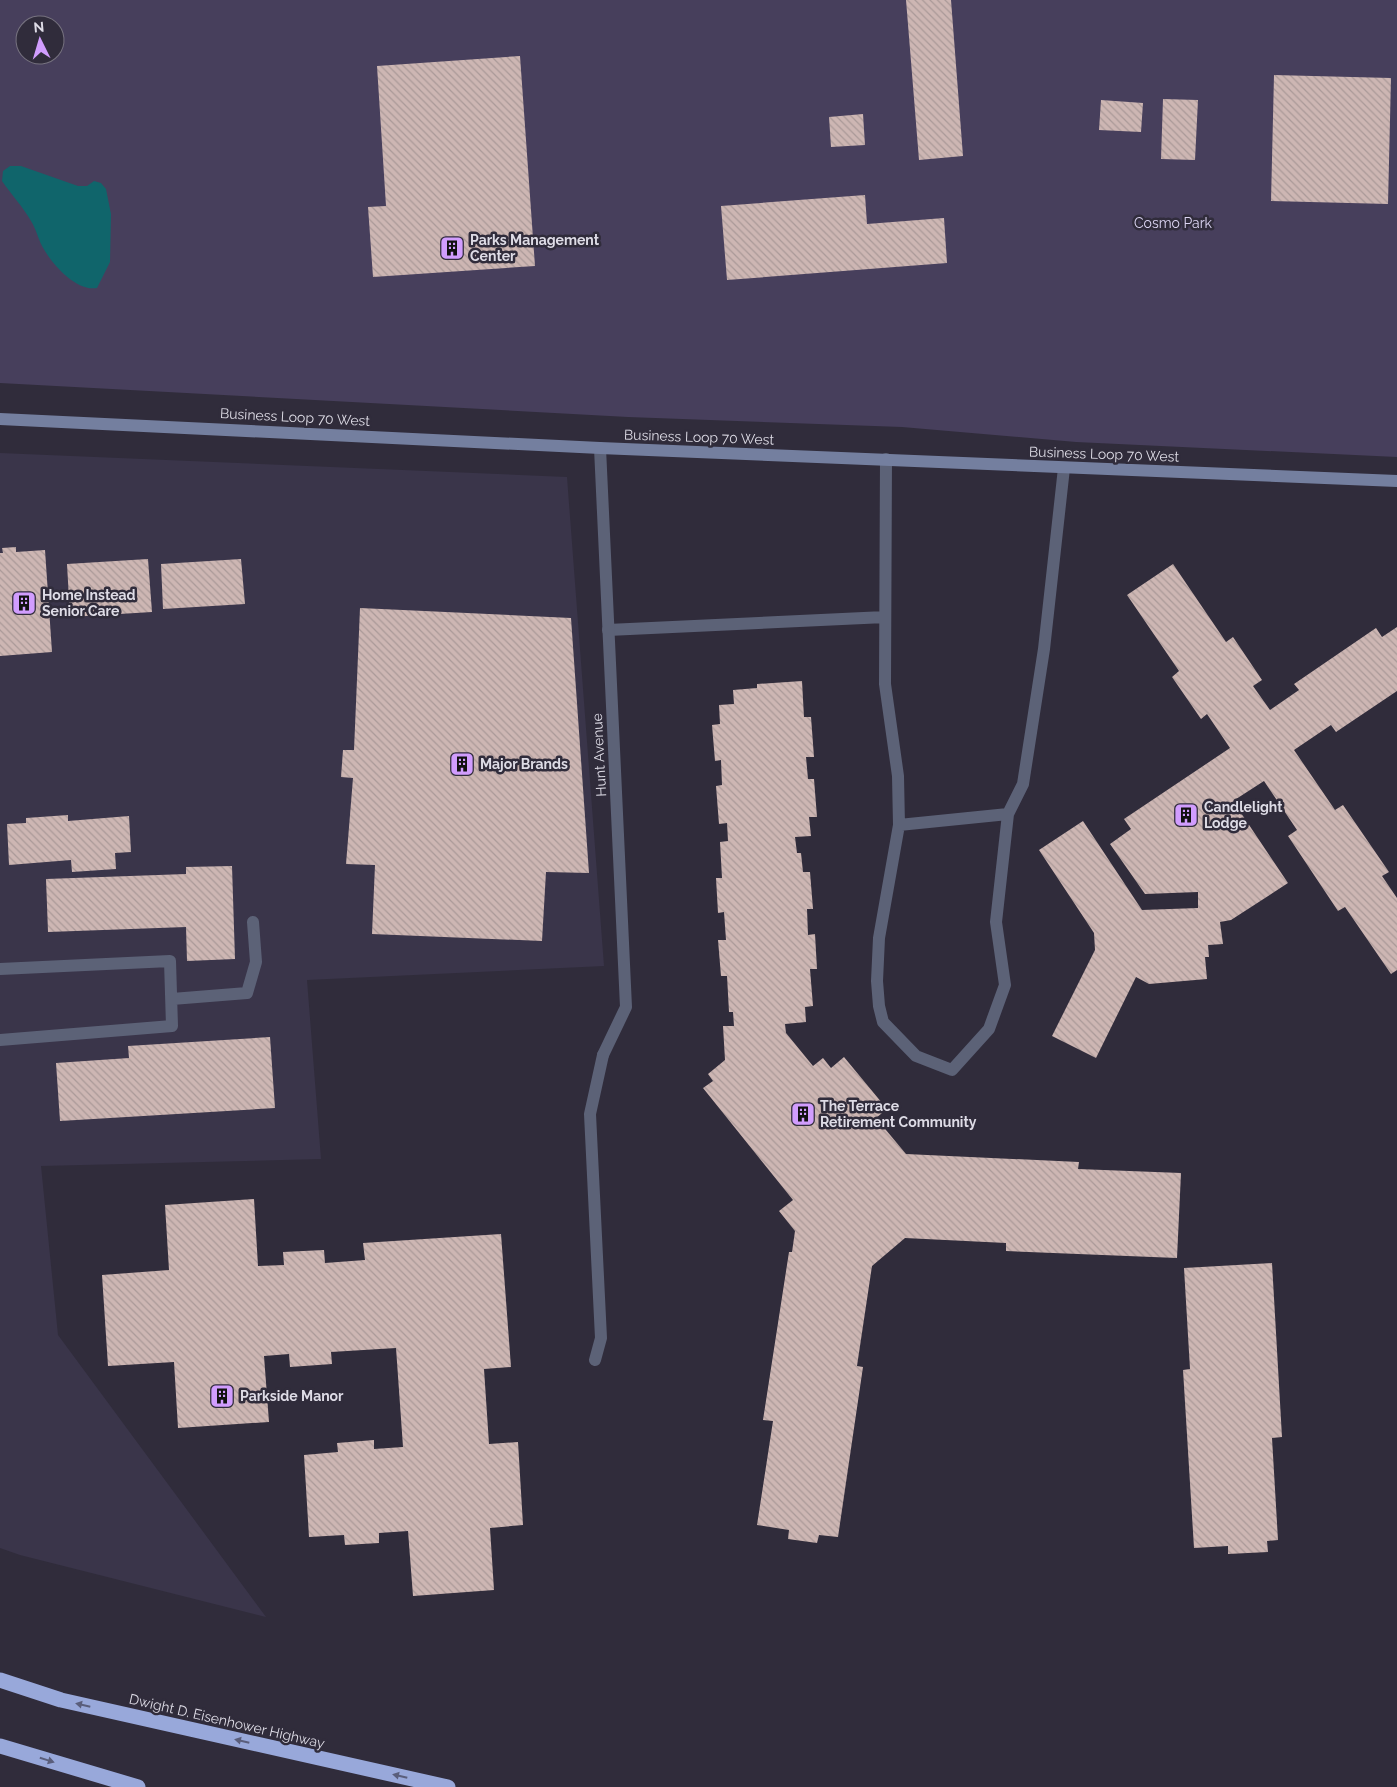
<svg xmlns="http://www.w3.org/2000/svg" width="1397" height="1787" viewBox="0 0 1397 1787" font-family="Raleway,sans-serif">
	<defs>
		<pattern id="building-back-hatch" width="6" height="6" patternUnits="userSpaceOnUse" patternTransform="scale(1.25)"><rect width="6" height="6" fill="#cdb6b3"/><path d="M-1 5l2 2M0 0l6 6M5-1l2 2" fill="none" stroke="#aa9998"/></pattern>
	</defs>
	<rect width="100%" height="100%" fill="#302c3b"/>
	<!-- built -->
	<path fill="#3a354a" d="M0 453 567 477 604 966 307 980 321 1159 41 1166 58 1335 266 1617 20 1555 0 1548Z"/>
	<!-- green -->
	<path fill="#473f5c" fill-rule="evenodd" d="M0 0H1397V457L1076 442 902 427 628 417 0 383ZM25 25H55V55H25Z"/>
	<!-- water -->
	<path fill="#10656b" d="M10 166H21L78 186H87L94 181 101 183 106 189 111 214 110 262 97 288C76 292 51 263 42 246 38 238 36 229 31 221 23 207 11 194 2 181L3 171Z"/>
	<!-- building -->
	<path fill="url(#building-back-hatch)" d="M906 0H951L963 156 919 160Z
		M520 56 535 266 373 277 368 207 386 206 377 66Z
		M1274 75 1391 78 1388 204 1271 201Z
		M1163 99 1198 100 1195 160 1161 159Z
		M1101 100 1143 103 1141 132 1099 130Z
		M863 114 865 145 831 147 829 117Z
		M865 195 867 224 944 218 947 263 727 280 721 206Z
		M16 547V552L45 550 52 652 0 656V553H3L2 548Z
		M148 559 152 612 70 617 67 564Z
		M241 559 245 604 163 609 161 564Z
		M1173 564 1226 642 1233 637 1262 680 1253 686 1270 710 1299 690 1294 684 1376 628 1382 637 1397 627V691L1336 732 1331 725 1294 750 1335 810 1343 805 1389 872 1382 876 1397 898V970L1391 974 1345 907 1338 911 1288 836 1297 830 1264 781 1233 801 1288 883 1231 920 1220 922 1223 944 1208 945 1209 957H1205L1207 979 1149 984 1136 977 1096 1058 1052 1036 1095 950 1094 933 1039 850 1083 821 1142 910 1198 908V892L1145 894 1110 844 1131 829 1124 819 1230 748 1207 714 1201 719 1172 677 1179 671 1127 595Z
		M360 608 571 618 589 873 546 872 542 941 372 934 375 865 346 864 353 778 341 777 343 750H354Z
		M802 681 804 717H811L814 757H806L808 779H814L817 817H809L811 836 795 837 797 853H801L803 872H810L813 909H807L808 935 815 934 817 969H810L813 1006 805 1007 806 1022 785 1024 786 1033 813 1066 823 1058 831 1068 844 1057 887 1109 876 1118 906 1154 1079 1162 1078 1169 1181 1173 1177 1258 1006 1251V1243L905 1238 872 1266 857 1366 863 1367 838 1537 819 1535 817 1543 788 1539 789 1530 757 1525 773 1421 763 1420 789 1252H792L795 1231 779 1211 793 1200 703 1088 713 1081 708 1074 725 1060 723 1026H734L733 1012H729L727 976H721L718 940H726L724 912 718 913 716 878H722L720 842 728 841 727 823 719 824 716 786 722 785 721 760 715 761 712 725 720 724 719 705 734 704 733 690 757 688V684Z
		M68 815V821L129 816 131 852 115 853 116 869 72 872 71 860 9 865 7 824 26 823V818Z
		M232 866 235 959 187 961 186 927 48 932 46 879 186 874V867Z
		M270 1037 275 1108 60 1121 56 1063 129 1058 128 1046Z
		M254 1199 258 1266 284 1265 283 1252 324 1250 325 1263 365 1260 363 1243 501 1234 511 1367 484 1369 489 1444 518 1442 523 1525 490 1528 494 1590 413 1596 408 1531 379 1533V1543L345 1545 344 1535 309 1537 304 1455 338 1452 337 1443 374 1440V1449L403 1447 396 1348 331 1352 332 1364 290 1367 289 1354 264 1356 269 1422 178 1428 174 1362 108 1366 102 1275 169 1270 165 1205Z
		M1272 1263 1282 1437 1272 1438 1278 1540 1267 1541 1268 1552 1228 1554V1546L1194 1548 1183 1370 1190 1369 1184 1268Z"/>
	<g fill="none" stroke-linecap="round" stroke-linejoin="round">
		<!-- service -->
		<path stroke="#5c6277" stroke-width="12" d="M886 459 885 684 898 776 899 825 879 938 877 981 879 1006 883 1022 916 1056 952 1070 989 1029 1005 985 996 922 1008 814 1023 784 1044 649 1064 468
			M608 630 885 617
			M899 825 1008 814
			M0 969 170 961 172 1026 0 1040
			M172 999 247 993 256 962 253 922
			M595 1360 601 1338 590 1114 603 1055"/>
		<!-- minor -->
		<path stroke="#5c6277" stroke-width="12" d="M600 448 626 1007 603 1055"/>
		<!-- secondary -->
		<path stroke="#747f9f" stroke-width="12" d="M0 419 600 448 1397 481"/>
		<!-- motorway -->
		<path stroke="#98a8da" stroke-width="15" d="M0 1680 61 1700 448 1787
			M0 1746 138 1787"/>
	</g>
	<!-- one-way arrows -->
	<defs><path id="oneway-solid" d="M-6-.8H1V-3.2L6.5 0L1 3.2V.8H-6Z" transform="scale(1.25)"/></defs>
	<g fill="#5a5e7b">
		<use href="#oneway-solid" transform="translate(83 1705) rotate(-167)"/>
		<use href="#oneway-solid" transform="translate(242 1741) rotate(-167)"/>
		<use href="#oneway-solid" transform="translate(47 1760) rotate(17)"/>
		<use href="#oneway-solid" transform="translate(400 1776) rotate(-167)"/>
	</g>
	<!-- icons -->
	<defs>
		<g id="building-square" transform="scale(1.25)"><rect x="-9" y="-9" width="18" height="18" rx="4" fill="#d19dfe" stroke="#302c3b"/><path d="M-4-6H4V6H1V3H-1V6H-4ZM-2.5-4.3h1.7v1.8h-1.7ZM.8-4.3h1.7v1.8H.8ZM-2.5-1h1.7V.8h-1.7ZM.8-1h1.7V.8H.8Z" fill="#111"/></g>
	</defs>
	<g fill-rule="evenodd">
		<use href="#building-square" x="452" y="248"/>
		<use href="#building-square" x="24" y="603"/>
		<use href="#building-square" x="462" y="764"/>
		<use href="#building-square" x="1186" y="815"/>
		<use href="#building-square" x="803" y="1114"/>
		<use href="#building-square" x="222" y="1396"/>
	</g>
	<g text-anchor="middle" stroke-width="5" stroke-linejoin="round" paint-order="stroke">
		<!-- park labels -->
		<g font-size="14" fill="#dcd5f3" stroke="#302c3b">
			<text x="1173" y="228">Cosmo Park</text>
		</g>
		<!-- poi labels -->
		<g font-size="14" font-weight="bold" fill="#dedce6" stroke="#302c3b" text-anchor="start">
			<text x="470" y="245">Parks Management<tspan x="470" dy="16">Center</tspan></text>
			<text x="42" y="600">Home Instead<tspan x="42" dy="16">Senior Care</tspan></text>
			<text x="480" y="769">Major Brands</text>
			<text x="1204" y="812">Candlelight<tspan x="1204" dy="16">Lodge</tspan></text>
			<text x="820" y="1111">The Terrace<tspan x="820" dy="16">Retirement Community</tspan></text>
			<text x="240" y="1401">Parkside Manor</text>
		</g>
		<!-- street labels -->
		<g font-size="14" fill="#dedce6" stroke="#302c3b">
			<text transform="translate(295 417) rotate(3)" y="5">Business Loop 70 West</text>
			<text transform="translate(699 437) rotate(2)" y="5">Business Loop 70 West</text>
			<text transform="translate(1104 454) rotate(2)" y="5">Business Loop 70 West</text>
			<text transform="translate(599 755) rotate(-93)" y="5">Hunt Avenue</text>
			<text transform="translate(227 1721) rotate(13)" y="5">Dwight D. Eisenhower Highway</text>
		</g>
	</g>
	<!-- north arrow -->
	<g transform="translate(40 40) rotate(355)"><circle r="24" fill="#302c3b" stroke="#76727f"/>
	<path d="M0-4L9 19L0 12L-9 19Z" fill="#d19dfe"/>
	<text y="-8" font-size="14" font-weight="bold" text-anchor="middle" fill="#dedce6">N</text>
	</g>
</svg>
